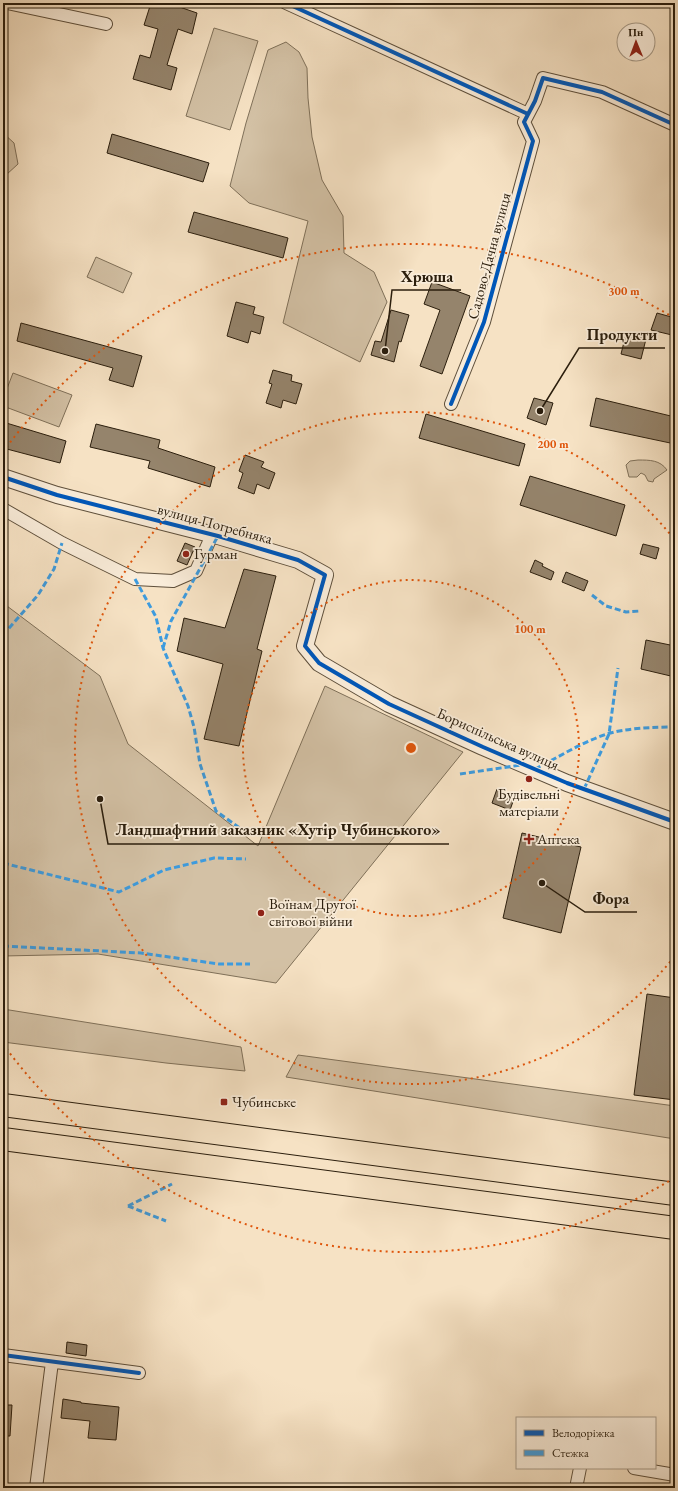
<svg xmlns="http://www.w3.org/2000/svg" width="678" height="1491" viewBox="0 0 678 1491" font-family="'EB Garamond',serif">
	<rect width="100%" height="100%" fill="#f6e2c4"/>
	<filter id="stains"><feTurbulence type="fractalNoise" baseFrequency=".005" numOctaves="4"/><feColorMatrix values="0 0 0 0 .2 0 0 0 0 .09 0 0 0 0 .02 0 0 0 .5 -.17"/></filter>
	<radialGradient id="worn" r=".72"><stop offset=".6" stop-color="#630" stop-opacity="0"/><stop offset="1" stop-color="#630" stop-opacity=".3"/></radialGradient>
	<!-- green -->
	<path fill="#d3c1a5" stroke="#7f7059" d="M214 28 258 41 230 130 186 116Z
		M286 42 299 52 307 68 308 98 312 137 322 180 343 216 344 253 374 272 387 302 360 362 283 323 308 221 249 203 230 186 246 123 268 50Z
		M3 133 14 143 18 164 6 175 3 174Z
		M96 257 132 273 123 293 87 277Z
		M13 373 72 395 59 427 3 406V399Z
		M638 460C650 460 660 460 667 470L654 479 653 482 648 481 645 475 641 473 637 477H629L626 465 630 461Z
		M3 603 100 676 128 744 258 846 325 686 463 752 276 983 98 954 3 956Z
		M3 1009 241 1047 245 1071 166 1063 3 1042Z
		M298 1055 675 1106V1139L286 1077Z"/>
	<!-- building -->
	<path fill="#95846c" stroke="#2b1e0d" d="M151 3H168L197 13 192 34 178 29 167 65 177 68 171 90 133 79 140 55 150 58 158 29 144 25Z
		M112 134 209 163 203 182 107 153Z
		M194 212 288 238 283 258 188 232Z
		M432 282 470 296 442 374 420 366 440 310 424 304Z
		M236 302 255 307 253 314 264 317 260 334 251 331 248 343 227 336Z
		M391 310 409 315 401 342 399 341 394 362 371 355 375 341 381 342Z
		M657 313 675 318V327L672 335 651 330Z
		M21 323 142 356 133 387 109 380 113 368 17 341Z
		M626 334 646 339 641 359 621 354Z
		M273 370 292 375 291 381 302 384 296 404 283 400 281 408 266 403 272 384 269 383Z
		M534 398 553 403 546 425 527 418Z
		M596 398 675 417V444L590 426Z
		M426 414 525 444 519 466 419 438Z
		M3 422 66 441 60 463 3 448Z
		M96 424 160 440 158 448 215 467 210 487 148 468 150 461 90 447Z
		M245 455 264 462 261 467 275 473 269 489 257 484 254 494 238 488 243 473 239 471Z
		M530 476 625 505 616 536 520 505Z
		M185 543 195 547 187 565 177 561Z
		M643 544 659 548 656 559 640 554Z
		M535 560 543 564 542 566 554 572 551 580 530 572Z
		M244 569 276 576 257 649 262 651 239 746 204 739 223 664 177 651 184 618 225 628Z
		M566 572 588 581 584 591 562 582Z
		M646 640 675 646V677L641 669Z
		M497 789 515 796 510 810 492 803Z
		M522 833 581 847 561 933 503 918Z
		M647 994 675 998V1100L634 1095Z
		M67 1342 87 1345 86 1356 66 1353Z
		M63 1399 81 1402V1403L119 1407 116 1440 88 1438 90 1421 61 1418Z
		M3 1405H12L10 1436H3Z"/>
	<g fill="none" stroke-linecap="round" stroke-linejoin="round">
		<!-- minor casing -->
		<g stroke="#5e4f3b" stroke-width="14">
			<path id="minor" d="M7 3 106 24
				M286 3 528 114
				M451 404 484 322 533 141 524 122 535 101 543 78 602 92 675 125
				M3 509 62 543 135 579 173 581 196 571 212 535
				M3 1355 139 1373
				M634 1468 675 1475
				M36 1488 52 1362
				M576 1488 580 1468"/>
		</g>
		<!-- tertiary casing -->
		<g stroke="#5e4f3b" stroke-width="18">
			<path id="tertiary" d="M3 477 57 495 218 536 298 560 325 575 305 646 319 663 389 704 483 747 567 783 675 822"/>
		</g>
		<!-- motorway casing -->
		<g stroke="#2b1e0d" stroke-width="24">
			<path id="motorway" d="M3 1105 675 1194
				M3 1139 675 1228"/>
		</g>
		<!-- minor -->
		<use href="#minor" stroke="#f9ecd9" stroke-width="12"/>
		<!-- tertiary -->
		<use href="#tertiary" stroke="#f9ecd9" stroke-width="16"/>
		<!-- motorway -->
		<use href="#motorway" stroke="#f6e2c4" stroke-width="22"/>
		<!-- quiet -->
		<path stroke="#3d9bde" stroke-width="3" stroke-dasharray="6 3" stroke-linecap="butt" d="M135 579 156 617 163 648 188 706 194 727 200 764 216 811 248 834
			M592 595 606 606 626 612 640 611
			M3 635 38 595 54 569 62 543
			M163 648 171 621 218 536
			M535 769C559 757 582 742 607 734 626 728 655 727 675 727
			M460 774 521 765
			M584 789 609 734 618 668
			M3 863 119 892 164 870 214 858 246 859
			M3 946 141 953 219 964H250
			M128 1206 172 1184
			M128 1206 166 1221"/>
		<!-- cycleway casing -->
		<g stroke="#f9ecd9" stroke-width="6">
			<path id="cycleway" d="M286 3 528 114
				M451 404 484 322 533 141 524 122 535 101 543 78 602 92 675 125
				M3 477 57 495 218 536 298 560 325 575 305 646 319 663 389 704 483 747 567 783 675 822
				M3 1355 139 1373"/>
		</g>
		<!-- cycleway -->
		<use href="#cycleway" stroke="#0057b8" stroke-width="4"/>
	</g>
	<!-- distance rings -->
	<g fill="none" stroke="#df560c" stroke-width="2" stroke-dasharray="2 4">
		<circle cx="411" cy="748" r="168"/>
		<path d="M674 957A336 336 0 1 1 674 539"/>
		<path d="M674 1178A504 504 0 0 1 3 1044M3 452A504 504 0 0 1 674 318"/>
	</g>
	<!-- markers -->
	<g fill="#8f2418" stroke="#f9ecd9" stroke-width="1.5">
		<circle cx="186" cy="554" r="4"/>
		<circle cx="529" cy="779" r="4"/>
		<path d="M527 833h4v4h4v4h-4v4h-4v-4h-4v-4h4z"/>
		<circle cx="261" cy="913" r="4"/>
		<rect x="220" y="1098" width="8" height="8" rx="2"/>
	</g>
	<g text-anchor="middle" stroke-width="3.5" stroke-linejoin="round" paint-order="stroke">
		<!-- street labels -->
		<g font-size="15" fill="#2b1e0d" stroke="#f9ecd9">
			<text transform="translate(489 256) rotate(-75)" y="5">Садово-Дачна вулиця</text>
			<text transform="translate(215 524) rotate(15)" y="5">вулиця Погребняка</text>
			<text transform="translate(498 739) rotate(24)" y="5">Бориспільська вулиця</text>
		</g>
		<!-- poi labels -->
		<g font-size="15" fill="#2b1e0d" stroke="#f9ecd9" text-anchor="start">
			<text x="194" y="559">Гурман</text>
			<text x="529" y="799" text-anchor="middle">Будівельні<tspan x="529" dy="17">матеріали</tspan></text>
			<text x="537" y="844">Аптека</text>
			<text x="269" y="909">Воїнам Другої<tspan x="269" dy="17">світової війни</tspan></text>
			<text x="232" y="1107">Чубинське</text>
		</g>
	</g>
	<circle cx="411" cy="748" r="6" fill="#df560c" stroke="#f9ecd9" stroke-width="2"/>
	<g font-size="12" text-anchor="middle" font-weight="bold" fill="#df560c" stroke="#f9ecd9" stroke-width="3.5" stroke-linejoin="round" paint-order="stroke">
		<text x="624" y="295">300 m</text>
		<text x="553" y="448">200 m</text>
		<text x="530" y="633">100 m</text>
	</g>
	<!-- callouts -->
	<path fill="none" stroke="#2b1e0d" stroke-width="1.5" d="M385 351L392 290H461M540 411L579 348H665M100 799L108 844H449M542 883L585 912H637"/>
	<g fill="#2b1e0d" stroke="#f9ecd9" stroke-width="1.5">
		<circle cx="385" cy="351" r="4"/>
		<circle cx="540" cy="411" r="4"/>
		<circle cx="100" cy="799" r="4"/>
		<circle cx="542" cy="883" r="4"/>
	</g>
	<g font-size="16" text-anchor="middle" font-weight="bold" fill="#2b1e0d" stroke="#f9ecd9" stroke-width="3.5" stroke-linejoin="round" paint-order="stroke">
		<text x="427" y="282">Хрюша</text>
		<text x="622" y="340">Продукти</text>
		<text x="278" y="835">Ландшафтний заказник «Хутір Чубинського»</text>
		<text x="611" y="904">Фора</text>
	</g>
	<!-- margin -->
	<rect width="678" height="1491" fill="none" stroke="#f6e2c4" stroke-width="16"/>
	<rect x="4" y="4" width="670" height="1483" fill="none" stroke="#2b1e0d" stroke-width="2"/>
	<rect x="8" y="8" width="662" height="1475" fill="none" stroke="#2b1e0d"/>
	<!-- legend -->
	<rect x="516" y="1417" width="140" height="52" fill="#f9ecd9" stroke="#a79a87"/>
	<rect x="524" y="1430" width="20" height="6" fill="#0057b8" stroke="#a79a87"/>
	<text x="552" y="1437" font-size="12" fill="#2b1e0d">Велодоріжка</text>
	<rect x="524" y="1450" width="20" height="6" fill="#3d9bde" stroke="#a79a87"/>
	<text x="552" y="1457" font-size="12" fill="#2b1e0d">Стежка</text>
	<!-- north arrow -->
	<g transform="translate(636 42) rotate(359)"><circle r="19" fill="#f9ecd9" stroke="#a79a87"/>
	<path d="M0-3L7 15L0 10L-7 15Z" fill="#8f2418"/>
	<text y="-6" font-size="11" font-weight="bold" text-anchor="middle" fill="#2b1e0d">Пн</text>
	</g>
	<rect width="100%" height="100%" filter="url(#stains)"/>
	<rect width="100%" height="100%" fill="url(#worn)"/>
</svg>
